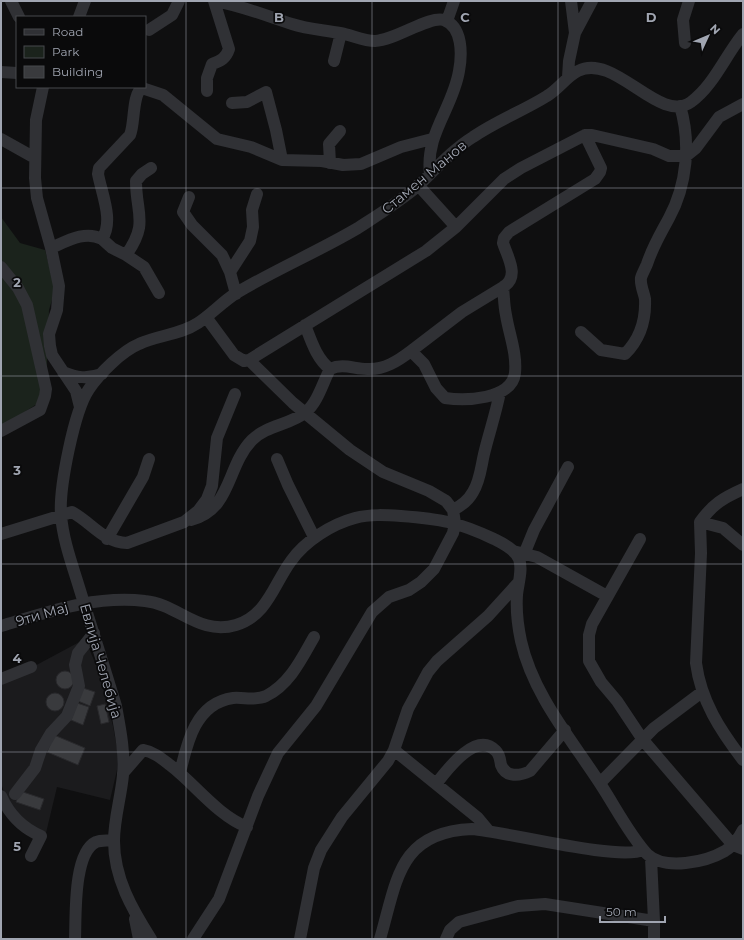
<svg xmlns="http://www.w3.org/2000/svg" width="744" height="940" viewBox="0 0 744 940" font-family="Montserrat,sans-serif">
	<rect width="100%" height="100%" fill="#0f0f10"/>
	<!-- built -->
	<path fill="#1b1b1d" d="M85 639 99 672 113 726 117 748V770L110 800 57 787 46 833 22 821 6 798 1 783V684Z"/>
	<!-- green -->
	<path fill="#1b231c" d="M1 217 20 243 45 250 55 289 49 310 46 389 40 402 1 427Z"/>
	<!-- building -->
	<path fill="#393a3d" stroke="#29292c" d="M56 680a9 9 0 1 1 18 0a9 9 0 1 1-18 0Z
		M83 688 95 692 90 706 78 701Z
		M46 702a9 9 0 1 1 18 0a9 9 0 1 1-18 0Z
		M77 703 89 707 83 725 71 720Z
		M105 704 109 722 101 724 97 706Z
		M54 735 85 748 78 765 47 752Z
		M20 791 44 799 40 810 16 802Z"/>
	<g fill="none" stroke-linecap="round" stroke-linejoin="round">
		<!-- minor -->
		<path stroke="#303135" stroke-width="12" d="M11 1 19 17
			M214 1C241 5 266 16 292 24 307 29 324 30 340 33 352 35 363 41 375 41 396 40 430 15 444 20 463 27 462 55 459 71 453 108 425 134 430 174
			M79 17 85 1
			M447 21 454 1
			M149 30 172 15 179 1
			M575 33 592 1
			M685 43 683 20 689 1
			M334 61 341 33
			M1 72 17 73
			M568 77 569 61 575 33 571 1
			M43 87 36 120 35 178 37 198 51 248 59 286 57 310 49 334 50 346 52 355 76 391 80 407
			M207 91V78L212 64C221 61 226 58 229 49L214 1
			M232 103 247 102 266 92 276 130 282 160
			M1 139 35 158
			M330 163 329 144 340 131
			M418 185 456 227
			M189 197 183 212 192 225 222 255 230 272 236 294
			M102 239 112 248 126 255C149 223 136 214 136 181L142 174 151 168
			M51 248C67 241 85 230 102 239 114 221 102 195 98 174L99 168 130 135C135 124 132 94 142 88L163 95 217 139 251 147 282 160 322 161 343 165 361 164 401 147 432 139
			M126 255 144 267 159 293
			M1 267 18 288 27 305 46 389 45 396 40 410 1 431
			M230 272 250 241 253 227 252 210 257 194
			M206 317 234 355 244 361 249 360 426 251 456 227 504 179 521 168 585 135H592L653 149 669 156H686L696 148 719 117 743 104
			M581 332 601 350 625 354C640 339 646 321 645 299 644 293 640 285 641 278 642 274 645 269 647 264 653 246 660 235 669 218 687 185 691 142 680 106
			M411 351 462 312 503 287
			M330 369C343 363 354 369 367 369 384 370 398 361 411 351L424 364 436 388 445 398C464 401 512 400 515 373 517 353 509 334 506 315 504 306 504 296 503 287 520 277 508 258 503 243L504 238 509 232 595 179 600 172 601 168 585 135
			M63 372C77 378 87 379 102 374
			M277 459 288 485 314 537
			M743 489C723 498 713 504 700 522L723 528 743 545
			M453 510C461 506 468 501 473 492 480 481 481 467 484 454 489 433 496 413 500 392
			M191 520C232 509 226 467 252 440 267 425 290 425 306 412 318 402 323 382 330 369 316 358 311 340 305 325
			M700 522 701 553 696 663C701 701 720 730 743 760
			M1 534 72 512C92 523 103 542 127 543L184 522 198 511 207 499 212 486 217 438 235 394
			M107 539 143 477 149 459
			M640 539 592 624 589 635V661L601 682 617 701 643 740 733 845 743 849
			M513 551 537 557 607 596
			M525 552 534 530 568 467
			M1 626C48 612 95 595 145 601 178 604 199 636 236 625 267 616 274 584 291 561 305 541 332 524 355 518 370 514 386 515 401 516 441 519 458 522 494 539 502 543 515 549 519 559 523 569 518 584 517 595 516 610 518 627 521 641 533 695 572 740 601 785 616 808 629 834 647 854 665 871 706 862 725 851 733 846 739 838 743 830
			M1 679 31 667
			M123 773 143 750C154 752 161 758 170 765 195 784 217 815 247 827
			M180 773C187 742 196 703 233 698 244 697 255 701 266 696 290 684 302 658 314 637
			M600 783 654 728 702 692
			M436 784C447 770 476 730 496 751 500 755 500 760 501 765 506 778 520 776 530 771L565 730
			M15 794 35 768 41 750 51 733 67 716 79 686 75 665 78 653 94 633
			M1 796C9 814 22 828 41 836L31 856
			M488 830 478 818 394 750 408 709 428 672 437 661 488 616 518 583
			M135 919 139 939
			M75 939C76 917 73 853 96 842 101 840 108 841 114 840
			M151 939C132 909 114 878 114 841 114 819 121 797 123 775 125 752 120 728 116 706 104 666 91 626 79 587 72 564 63 540 61 515 59 488 74 411 89 389 99 374 122 351 139 344 158 335 180 335 198 323 212 314 223 301 238 292 277 269 319 251 358 228 378 215 399 202 418 186 436 169 452 150 473 137 496 121 523 111 547 96 559 89 566 77 578 71 615 52 659 125 691 102 714 85 725 56 743 34
			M193 939 219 899 258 796 278 753 316 706 372 612 389 597 409 590 421 582 434 569 453 533 455 523 453 510 446 501 429 491 383 472 350 450 293 403 249 360
			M300 939 314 868 321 850 342 817 388 761 394 750
			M380 939C397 881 398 832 472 829 507 832 618 861 643 850
			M446 939 450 930 459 922 518 906 545 904 654 921 651 858
			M654 939V921"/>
	</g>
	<!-- grid -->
	<path fill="none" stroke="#a0a5b1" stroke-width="1" stroke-opacity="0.55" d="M186 1V939M372 1V939M558 1V939M1 188H743M1 376H743M1 564H743M1 752H743"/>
	<g text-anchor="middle" stroke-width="3.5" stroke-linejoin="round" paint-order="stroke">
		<!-- street labels -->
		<g font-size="14" fill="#a0a5b1" stroke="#0a0a0b">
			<text transform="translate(424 177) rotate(-40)" y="5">Стамен Манов</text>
			<text transform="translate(42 614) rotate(-16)" y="5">9ти Мај</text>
			<text transform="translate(101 661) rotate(74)" y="5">Евлија Челебија</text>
		</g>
	</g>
	<g font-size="13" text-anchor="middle" font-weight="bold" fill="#a0a5b1" stroke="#0a0a0b" stroke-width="3.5" stroke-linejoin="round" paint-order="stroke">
		<text x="279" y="22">B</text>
		<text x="465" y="22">C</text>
		<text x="651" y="22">D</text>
		<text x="17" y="287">2</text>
		<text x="17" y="475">3</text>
		<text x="17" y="663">4</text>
		<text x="17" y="851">5</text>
	</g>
	<!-- border -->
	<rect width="744" height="940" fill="none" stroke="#a0a5b1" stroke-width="4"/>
	<!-- legend -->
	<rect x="16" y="16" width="130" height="72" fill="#0a0a0b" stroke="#46484d"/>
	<rect x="24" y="29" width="20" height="6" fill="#303135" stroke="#46484d"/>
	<text x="52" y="36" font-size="12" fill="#a0a5b1">Road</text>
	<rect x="24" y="46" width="20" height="12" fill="#1b231c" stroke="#46484d"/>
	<text x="52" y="56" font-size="12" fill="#a0a5b1">Park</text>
	<rect x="24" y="66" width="20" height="12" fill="#393a3d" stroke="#46484d"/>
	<text x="52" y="76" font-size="12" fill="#a0a5b1">Building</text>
	<!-- north arrow -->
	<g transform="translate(708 36) rotate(46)" stroke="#0a0a0b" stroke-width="3" paint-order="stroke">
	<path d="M0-3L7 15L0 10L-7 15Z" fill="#a0a5b1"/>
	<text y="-6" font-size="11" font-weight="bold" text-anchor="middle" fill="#a0a5b1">N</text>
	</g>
	<!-- scale -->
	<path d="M600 916v6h65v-6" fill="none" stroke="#a0a5b1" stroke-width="2"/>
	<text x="606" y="916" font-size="12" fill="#a0a5b1" stroke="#0a0a0b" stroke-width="3" paint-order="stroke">50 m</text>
</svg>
